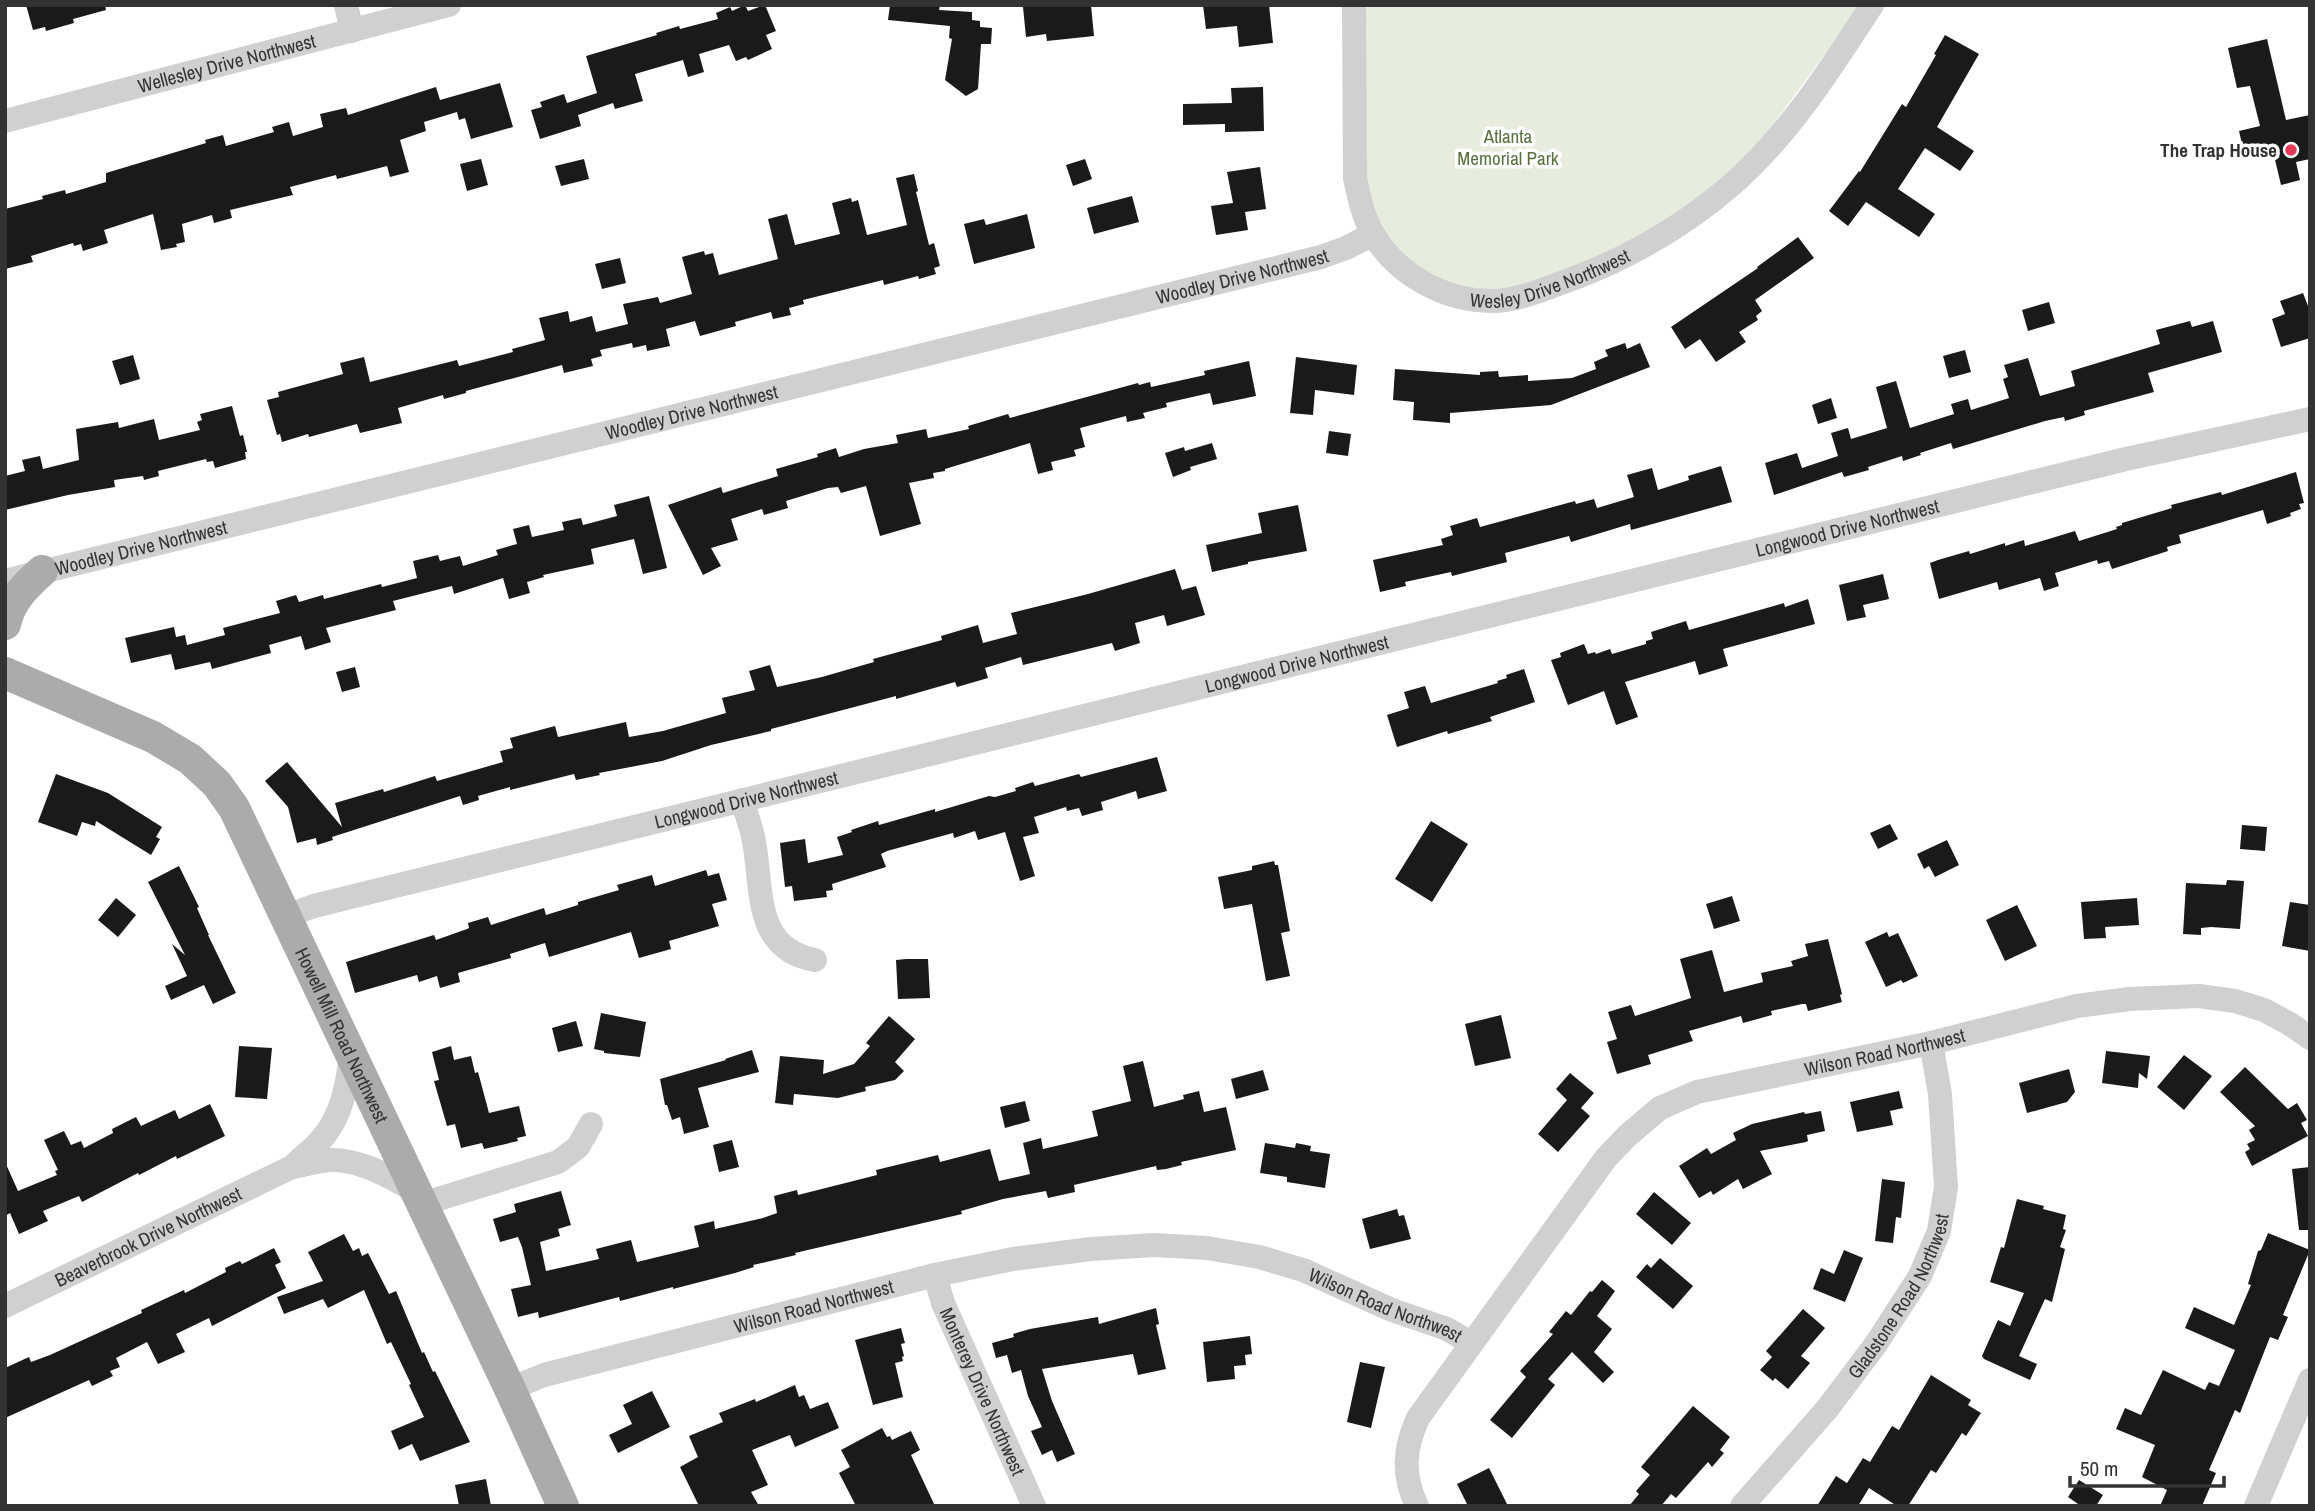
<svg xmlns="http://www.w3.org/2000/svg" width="2315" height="1511" viewBox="0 0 2315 1511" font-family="'Archivo Narrow',sans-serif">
	<rect width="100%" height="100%" fill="#fff"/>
	<!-- green -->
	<path fill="#e7ecdf" d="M1357 5H1861L1730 183 1617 274 1442 301 1369 239Z"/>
	<!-- building -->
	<path fill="#1a1a1a" d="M26 5H105L106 10 73 19 74 23 46 31 45 27 33 30Z
		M745 5 748 11 765 5 776 31 766 35 772 49 748 60 746 57 736 61 729 45 699 54 704 72 688 77 683 60 635 74 643 101 615 109 613 103 578 115 581 126 540 139 531 110 542 107 540 102 564 94 567 103 597 93 586 56 657 35 656 33 679 26 680 29 718 19 716 13 730 7 732 11Z
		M890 5H940L939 10 972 12V20L980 21V27L992 28 991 44H981L978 89 966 96 945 80 952 39 949 38 950 26 888 20Z
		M1044 5H1091L1094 36 1047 41 1046 34 1026 37 1023 7Z
		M1203 5H1269L1273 43 1239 47 1237 26 1206 29Z
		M1945 35 1979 54 1937 127 1974 151 1960 171 1925 148 1898 189 1935 214 1919 237 1866 202 1848 226 1829 211 1859 171 1860 172 1902 104 1906 107 1936 55 1934 54Z
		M2267 39 2286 120 2310 115V159L2296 162 2300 180 2281 185 2272 147 2244 153 2239 131 2260 126 2250 86 2237 88 2228 48Z
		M500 83 513 127 471 139 465 118 459 120 457 112 424 122 426 131 400 140 409 172 390 177 387 166 337 179 336 175 290 187 293 195 230 210 232 218 214 223 212 215 182 224 185 242 176 244 177 247 161 250 153 214 104 230 108 243 83 251 81 244 74 246 73 243 31 256 33 262 5 269V209L43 199 42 196 65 190 66 194 106 182V173L206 143 205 140 223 135 226 146 274 132 272 127 289 122 293 136 323 127 320 114 346 108 348 115 436 87 440 100Z
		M1263 87 1264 131 1225 132V124L1183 125V104L1232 103 1231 88Z
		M481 159 488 185 467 191 460 164Z
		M584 159 589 179 561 186 555 166Z
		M1085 159 1092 179 1073 186 1066 165Z
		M1260 167 1266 209 1245 212 1248 230 1216 235 1211 206 1233 203 1227 172Z
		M914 174 918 191 916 192 929 245 934 243 940 266 934 268 936 274 919 279 918 276 884 285 883 280 803 300 804 304 789 308 791 315 773 319 771 312 735 322 736 326 700 336 695 321 666 329 670 346 647 351 646 345 633 348 632 343 600 350 602 356 591 359 593 366 564 373 562 365 466 391V393L444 399 443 395 398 408 402 423 360 433 357 424 309 437 308 434 282 442 280 434 277 435 267 400 279 397 278 392 343 374 340 363 364 357 370 382 457 360 459 366 513 352 512 349 545 340 539 318 568 311 570 322 592 316 596 332 628 324 623 304 658 297 660 303 692 294 682 257 704 251 705 255 713 253 719 275 778 259 768 219 787 214 795 245 840 234 832 203 851 198 852 202 858 200 867 235 907 225 896 178Z
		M1132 196 1139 222 1094 234 1087 208Z
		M1027 214 1035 248 974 264 964 224 984 219 986 225Z
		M1798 237 1814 258 1755 300 1762 311 1756 316 1758 320 1739 332 1746 342 1716 362 1700 339 1685 349 1671 327 1758 268 1757 267Z
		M620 258 626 283 602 289 595 264Z
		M2303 293 2310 311V338L2281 347 2272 319 2285 314 2280 301Z
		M2049 302 2055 323 2028 331 2022 310Z
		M2190 321 2192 327 2213 321 2222 352 2148 373 2154 392 2084 411 2085 415 2065 421 2064 417 2045 421 1953 449 1951 443 1920 453 1921 455 1903 461 1902 456 1868 467 1869 470 1844 477 1842 472 1774 495 1765 463 1797 453 1802 468 1838 456 1831 433 1848 428 1851 439 1887 428 1876 387 1896 381 1910 428 1954 414 1951 404 1968 399 1971 410 2009 398 2003 379 2008 377 2004 365 2028 358 2040 396 2075 386 2071 371 2160 344 2156 330Z
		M1625 343 1627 349 1640 343 1650 367 1551 405 1450 413V423L1413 420 1414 402 1393 400 1395 369 1480 375V372L1498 371 1499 377 1528 375V381L1572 378 1596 369 1594 362 1608 356 1605 350Z
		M1965 350 1971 372 1949 378 1943 356Z
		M133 355 140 379 120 385 112 361Z
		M1296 357 1357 365 1354 395 1315 390 1313 415 1290 413Z
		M1249 361 1256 396 1213 405 1210 393 1166 403 1167 407 1143 413 1145 418 1127 422 1126 416 1080 428 1085 447 1074 450 1076 456 1051 462 1053 470 1038 474 1030 443 945 469V471L933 473 934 478 909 483 921 524 880 536 866 486 841 493 838 487 828 488 786 501 788 508 764 515 762 509 731 519 738 540 711 548 721 566 703 575 668 505 721 487 723 493 778 476 776 469 818 457 817 454 836 448 839 457 864 449 898 443 896 435 926 429 928 438 969 429 968 426 1008 414 1010 418 1138 383 1139 385 1150 382 1151 387 1205 375 1204 371Z
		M1831 398 1837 418 1818 424 1812 405Z
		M232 406 240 436 243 435 247 452H245L246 459 215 468 213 461 207 462 206 459 158 471 159 476 144 480 143 476 114 480 115 487 68 495 5 510V476L25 471 22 460 40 456 43 469 79 460 76 429 118 422 119 428 154 419 159 440 200 430 197 422 202 420 200 414Z
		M1329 431 1351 434 1348 456 1326 453Z
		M1212 443 1217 459 1190 467 1191 470 1173 477 1165 453 1184 447 1185 451Z
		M1721 466 1732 502 1631 530 1630 524 1571 542 1569 536 1505 553 1507 562 1452 576 1451 572 1405 582 1406 586 1380 592 1373 560 1443 545 1441 539 1453 535 1450 526 1477 518 1480 527 1575 501 1576 504 1594 499 1597 508 1634 497 1627 475 1652 468 1658 490 1689 480 1688 476Z
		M2296 472 2304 503 2299 504 2301 509 2290 513 2291 516 2267 524 2263 510 2179 535 2181 543 2167 547 2168 551 2112 569 2109 561 2098 564 2097 560 2055 573 2059 586 2044 591 2040 578 1999 590 1997 582 1939 599 1930 563 1938 560 1969 551 1970 554 2005 543V546L2024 540 2025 546 2075 531 2079 541 2117 529 2116 527 2122 525V523L2172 508 2171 505 2221 492 2222 495Z
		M649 496 667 568 643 574 634 539 591 549 594 564 543 575 544 577 527 582 530 593 509 599 503 578 454 594 452 586 393 601 396 610 326 628 331 642 305 650 301 636 269 645 271 653 212 669 210 662 175 670 171 654 131 663 125 638 174 627 176 637 185 635 187 645 225 635 223 628 280 613 276 601 296 595 299 602 323 595 324 599 381 584 382 587 417 578 413 561 438 555 440 561 460 556 463 566 498 555 496 550 517 544 513 529 529 525 532 537 564 530 562 522 581 518 583 525 602 520 617 516 614 505Z
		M1298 505 1307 551 1248 562V564L1212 572 1206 545 1262 533 1258 513Z
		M1175 569 1182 590 1196 586 1205 615 1167 626 1164 615 1135 623 1140 643 1115 651 1112 643 1023 665 1021 657 985 668 988 678 957 687 955 682 896 699V696L771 729V731L711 745 662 761 599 773 600 775 576 780 574 774 510 790V787L478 796 479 800 463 805 460 796 332 837 333 840 317 845 316 838 297 843 288 807 265 781 287 762 342 827 335 803 383 789 384 792 435 776 437 781 503 762 500 751 513 748 510 738 555 726 558 737 626 722 629 737 663 731 726 713 722 698 755 690 749 671 770 665 777 687 822 677 874 662 873 659 942 640 941 636 978 625 983 643 1017 634 1011 613 1088 594Z
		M1883 574 1889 599 1863 605 1866 617 1847 621 1839 585Z
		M1808 599 1815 624 1723 649 1728 666 1699 675 1695 661 1625 682 1638 717 1616 725 1604 691 1568 705 1551 660 1561 657 1560 653 1584 644 1588 654 1595 652 1596 654 1610 649 1612 654 1646 644V641L1653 639 1651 632 1686 621 1689 630 1784 603 1785 607Z
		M355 667 360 687 342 692 336 672Z
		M1524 669 1535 702 1490 717 1492 721 1448 734 1447 731 1397 747 1387 715 1409 708 1404 692 1425 686 1431 703 1498 683 1497 681 1507 678 1506 675Z
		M1157 757 1167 791 1138 799 1136 791 1101 802 1103 810 1082 816 1079 808 1067 811 1066 807 1034 817 1039 833 1023 837 1035 876 1020 881 1005 832 978 840 975 831 954 838 953 833 887 851 881 854 886 867 832 884 833 890 826 891 827 897 794 901 792 886 785 887 780 843 805 839 808 863 843 855 837 837 852 832 851 830 878 821 879 825 935 809V812L989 796 995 797 1016 791 1015 788 1033 782 1035 786 1079 774 1081 777Z
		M56 774 108 793 162 827 156 837 160 839 151 855 96 821 95 826 82 822 77 836 38 822Z
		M1431 821 1468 844 1432 902 1395 879Z
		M1890 824 1898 839 1878 849 1870 833Z
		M2242 825 2267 827 2265 851 2240 849Z
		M1947 840 1959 865 1935 877 1929 866 1924 869 1917 854Z
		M1274 861 1275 865H1278L1290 931 1281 933 1290 976 1266 981 1252 904 1224 909 1218 877 1252 870V866Z
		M179 866 199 907 197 908 209 935H208L236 993 213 1004 204 985 171 1000 165 986 187 976 172 944 185 955 148 882Z
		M706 870 708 876 719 873 727 900 712 904 719 926 669 941 671 949 639 958 631 932 549 957 545 943 510 954 511 958 458 973 460 982 440 988 437 976 419 982 417 975 355 993 346 962 434 935 436 940 467 929 469 928 468 923 488 917 491 925 544 908 546 915 578 905V902L619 890 617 885 652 875 655 886Z
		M2227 880 2244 881 2240 929 2211 927 2201 928V935L2183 934 2186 883 2226 885Z
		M1732 896 1740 921 1714 929 1706 904Z
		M116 898 136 915 118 937 98 920Z
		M2137 898 2139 925 2105 927 2106 938 2084 939 2081 902Z
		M2290 902 2310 905V951L2282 946Z
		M2017 905 2037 946 2005 961 1986 920Z
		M1887 932 1889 937 1898 933 1918 976 1903 983 1901 980 1886 987 1865 942Z
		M1828 939 1842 994 1840 995 1842 1002 1808 1011 1806 1004H1802L1771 1011 1772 1015 1743 1023 1741 1016 1689 1031 1693 1041 1648 1055 1651 1064 1617 1074 1607 1042 1617 1039 1608 1012 1631 1005 1635 1016 1691 998 1680 959 1712 950 1724 992 1763 982 1761 973 1793 966 1791 961 1808 956 1805 944Z
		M906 959H928L930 998 898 999 896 960Z
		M601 1013 646 1022 640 1057 604 1053V1051L594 1049Z
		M1501 1015 1511 1058 1475 1066 1465 1024Z
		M889 1016 915 1039 895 1062 904 1071 895 1080 865 1087 866 1091 838 1098 794 1094 793 1105 775 1103 780 1056 824 1060 823 1074 854 1064 870 1046 866 1043Z
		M576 1021 583 1046 558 1052 552 1028Z
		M239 1046 272 1048 267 1099 235 1097Z
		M451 1046 454 1060 471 1056 475 1073 478 1072 489 1113 519 1106 526 1136 517 1138 518 1141 484 1149 482 1143 461 1148 455 1124 447 1126 434 1081 439 1080 432 1052Z
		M752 1050 759 1072 698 1088 709 1127 684 1134 680 1117 672 1120 667 1105H665L660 1079 726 1060 725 1059Z
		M2106 1051 2150 1056 2147 1079 2139 1073 2138 1088 2102 1083Z
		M2184 1055 2212 1076 2184 1110 2157 1087Z
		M1143 1061 1154 1107 1184 1099 1183 1095 1199 1091 1204 1112 1226 1107 1236 1150 1181 1162 1182 1165 1166 1169 1157 1170 1156 1166 1074 1185 1075 1192 1048 1198 1046 1191 1003 1199 961 1211 962 1214 795 1253 796 1255 753 1265 754 1267 735 1273 673 1289V1287L620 1301 619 1297 539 1318 538 1312 518 1317 511 1289 531 1285 522 1247 518 1237 500 1242 493 1219 516 1212 514 1204 561 1191 571 1225 558 1229 560 1236 540 1242 546 1271 599 1259 596 1249 631 1240 637 1262 699 1247 694 1226 714 1221 715 1229 763 1218 777 1213 774 1196 797 1190 798 1195 877 1175 876 1170 938 1155 940 1162 990 1149 999 1181 1030 1174 1023 1143 1041 1138 1043 1149 1098 1136 1092 1111 1131 1101 1123 1066Z
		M2245 1067 2288 1109 2297 1103 2307 1120 2301 1123 2308 1136 2252 1166 2245 1152 2250 1149 2247 1144 2255 1140 2249 1130 2255 1126 2220 1092Z
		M2069 1069 2075 1092 2067 1102 2027 1113 2019 1083Z
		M1263 1070 1269 1090 1236 1099 1231 1079Z
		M1570 1073 1594 1093 1581 1108 1590 1116 1558 1152 1538 1134 1567 1100 1556 1089Z
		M1899 1091 1903 1108 1890 1111 1893 1125 1857 1132 1850 1102Z
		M1025 1101 1030 1121 1005 1128 1000 1107Z
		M210 1104 225 1136 177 1159 176 1156 139 1175 138 1173 82 1202 79 1196 43 1211 48 1221 19 1234 10 1213 5 1216V1162L18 1191 57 1175 55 1171 58 1170 44 1140 64 1131 71 1145 81 1141 84 1148 113 1133 112 1129 136 1117 141 1126 175 1110 179 1119Z
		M1821 1111 1825 1131 1807 1135 1808 1141 1806 1142 1760 1151 1772 1174 1743 1189 1738 1179 1713 1195 1711 1191 1699 1198 1679 1166 1707 1148 1711 1154 1736 1140 1733 1133 1752 1124 1804 1112 1805 1114Z
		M732 1140 739 1167 719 1172 713 1145Z
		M1265 1143 1295 1148 1296 1143 1311 1146 1310 1151 1330 1154 1325 1188 1287 1182V1177L1260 1173Z
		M2310 1167V1230H2299L2292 1169Z
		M1882 1179 1905 1182 1901 1218 1896 1217 1893 1243 1875 1241Z
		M1654 1192 1691 1223 1672 1245 1636 1214Z
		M2017 1199 2044 1206 2043 1209 2066 1215 2063 1229 2066 1230 2060 1247 2065 1249 2052 1302 2045 1299 2019 1356 2037 1364 2030 1380 1984 1359 1982 1356 1998 1320 2010 1326 2024 1293 1990 1282 2001 1247 2004 1248Z
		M1397 1209 1399 1216 1404 1215 1411 1239 1370 1249 1362 1219Z
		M2268 1233 2310 1250 2283 1315 2288 1317 2278 1340 2270 1337 2240 1413 2235 1410 2209 1470 2216 1473 2202 1506H2160L2167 1490 2142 1477 2155 1445 2116 1429 2125 1408 2141 1415 2163 1370 2205 1390 2209 1382 2219 1386 2235 1350 2185 1328 2194 1307 2234 1325 2251 1285 2248 1284 2258 1251 2261 1250Z
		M344 1234 353 1251 359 1248 362 1256 368 1253 389 1294 396 1291 422 1353 424 1352 433 1372 435 1371 470 1442 420 1461 412 1444 399 1450 391 1431 424 1417 409 1385 411 1384 391 1342 387 1344 364 1290 328 1308 323 1299 284 1314 277 1297 323 1281 308 1252Z
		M274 1248 281 1262 275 1265 286 1288 212 1326 209 1318 176 1334 185 1352 158 1364 147 1342 116 1358 120 1367 110 1371 113 1376 92 1386 89 1380 5 1418V1368L29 1357 31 1362 50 1355 142 1313 141 1310 184 1290 185 1293 226 1272 225 1268 240 1261 242 1264Z
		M1844 1250 1863 1258 1845 1302 1813 1289 1821 1268 1834 1274Z
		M1660 1258 1693 1286 1673 1309 1636 1277 1647 1264 1651 1268Z
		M1602 1280 1615 1291 1597 1316 1612 1329 1594 1352 1614 1372 1603 1383 1572 1352 1548 1379 1555 1385 1512 1438 1490 1420 1526 1377 1520 1371 1553 1334 1549 1332 1566 1311 1571 1315 1590 1291 1592 1292Z
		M1156 1308 1159 1324 1156 1325 1166 1369 1138 1375 1133 1354 1042 1369 1052 1401 1075 1454 1057 1462 1052 1450 1042 1455 1031 1431 1042 1427 1028 1396 1021 1370 1012 1373 1007 1355 996 1358 992 1343 1014 1337 1013 1334 1030 1329 1098 1317 1099 1324Z
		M1803 1309 1825 1328 1801 1356 1810 1363 1788 1389 1775 1378 1773 1381 1760 1370 1772 1357 1766 1351Z
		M901 1328 905 1343 901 1344 904 1356 902 1357 903 1361 895 1363 903 1397 873 1405 855 1340Z
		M1250 1336 1252 1354 1245 1355 1246 1365 1234 1366 1235 1379 1207 1382 1203 1342Z
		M1360 1362 1385 1367 1371 1428 1347 1422Z
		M1931 1375 1971 1400 1968 1405 1981 1413 1966 1436 1962 1433 1936 1473 1931 1470 1908 1506H1897L1869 1488 1858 1506H1817L1836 1476 1847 1483 1863 1458 1870 1462 1892 1426 1899 1430Z
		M795 1385 799 1397 804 1395 810 1409 828 1402 839 1428 795 1447 790 1435 752 1450 768 1485 751 1492 759 1506H699L680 1467 698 1457 689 1436 723 1422 719 1413 755 1399 756 1402Z
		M652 1391 670 1427 618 1453 609 1435 632 1424 623 1405Z
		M1693 1406 1730 1437 1720 1450 1724 1453 1712 1467 1708 1462 1676 1498 1671 1494 1661 1506H1629L1639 1494 1636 1491 1650 1475 1641 1467Z
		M882 1428 887 1437 890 1436 892 1440 911 1431 920 1450 911 1455 935 1506H856L839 1473 850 1467 841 1450Z
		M1489 1468 1508 1506H1468L1457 1484Z
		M486 1479 491 1506H459L455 1485Z
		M2079 1480 2103 1495 2096 1506H2081L2068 1497Z"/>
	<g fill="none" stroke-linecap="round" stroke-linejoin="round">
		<!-- minor -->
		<g stroke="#d0d0d0" stroke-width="24">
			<path d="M346 5 352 31"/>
			<path id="s1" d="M1354 5 1355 178C1359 197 1363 217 1373 234 1397 275 1445 301 1492 301 1513 301 1534 293 1553 286 1620 263 1683 228 1736 181 1792 130 1831 68 1872 5"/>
			<path id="s2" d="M5 121 449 5"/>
			<path id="s3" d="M5 581 1321 257 1346 248 1373 234"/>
			<path d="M742 800C746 814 752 828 754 842 763 889 753 949 815 960"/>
			<path id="s4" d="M287 916 314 906 2126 459 2310 419"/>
			<path d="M292 1167C304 1165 317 1161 330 1160 359 1159 394 1178 417 1193"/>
			<path d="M422 1204 558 1162 578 1147 591 1124"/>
			<path id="s5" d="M935 1275 943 1303 1034 1506"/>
			<path id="s6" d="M5 1306 292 1167C301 1158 312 1150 320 1141 342 1117 348 1083 351 1053"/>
			<path id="s7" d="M510 1389 544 1375 935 1275 1013 1259 1091 1249 1154 1245 1207 1248 1259 1257 1303 1270 1392 1310 1447 1329 1471 1343"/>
			<path id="s8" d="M1417 1506C1402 1474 1404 1449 1418 1418L1606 1158 1627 1136 1660 1108 1697 1092 1931 1043 2077 1006 2129 999 2199 996 2235 1001 2264 1010 2290 1024 2310 1038"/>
			<path id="s9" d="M1742 1506 1827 1409 1876 1344 1920 1276 1939 1231 1946 1187 1940 1094 1931 1043"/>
			<path d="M2256 1506 2310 1380"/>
		</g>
		<!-- major -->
		<g stroke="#ababab" stroke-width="32">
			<path d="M5 624C10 601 25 586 42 571"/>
			<path id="s10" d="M5 673 153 737 190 759 217 784 234 808 510 1389 563 1506"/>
		</g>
	</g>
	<!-- markers -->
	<circle fill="#e53a57" stroke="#fff" stroke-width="2.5" cx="2291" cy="150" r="7"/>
	<g text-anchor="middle" stroke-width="7" stroke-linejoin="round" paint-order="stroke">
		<!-- street labels -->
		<g font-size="19" fill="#333" stroke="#fff">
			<text dy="7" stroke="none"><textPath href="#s2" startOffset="229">Wellesley Drive Northwest</textPath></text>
			<text dy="7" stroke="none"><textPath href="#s1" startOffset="436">Wesley Drive Northwest</textPath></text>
			<text dy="7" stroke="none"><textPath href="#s3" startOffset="1274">Woodley Drive Northwest</textPath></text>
			<text dy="7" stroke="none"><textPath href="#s3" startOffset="707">Woodley Drive Northwest</textPath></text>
			<text dy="7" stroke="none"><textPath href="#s4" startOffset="1608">Longwood Drive Northwest</textPath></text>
			<text dy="7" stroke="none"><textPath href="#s3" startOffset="140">Woodley Drive Northwest</textPath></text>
			<text dy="7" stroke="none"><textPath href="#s4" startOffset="1041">Longwood Drive Northwest</textPath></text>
			<text dy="7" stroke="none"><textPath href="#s4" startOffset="474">Longwood Drive Northwest</textPath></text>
			<text dy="7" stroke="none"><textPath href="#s10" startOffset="522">Howell Mill Road Northwest</textPath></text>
			<text dy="7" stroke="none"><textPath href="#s8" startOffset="718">Wilson Road Northwest</textPath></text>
			<text dy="7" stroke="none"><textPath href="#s6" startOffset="159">Beaverbrook Drive Northwest</textPath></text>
			<text dy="7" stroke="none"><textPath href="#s9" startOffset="264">Gladstone Road Northwest</textPath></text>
			<text dy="7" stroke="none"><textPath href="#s7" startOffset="315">Wilson Road Northwest</textPath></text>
			<text dy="7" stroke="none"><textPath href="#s7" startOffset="903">Wilson Road Northwest</textPath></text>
			<text dy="7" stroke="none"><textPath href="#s5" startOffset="126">Monterey Drive Northwest</textPath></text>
		</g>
		<!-- park labels -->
		<g font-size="19" fill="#5b703f" stroke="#fff">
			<text x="1508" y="143">Atlanta<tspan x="1508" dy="22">Memorial Park</tspan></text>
		</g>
		<!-- poi labels -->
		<g font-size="19" font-weight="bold" fill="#333" stroke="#fff" text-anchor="end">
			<text x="2277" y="157">The Trap House</text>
		</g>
	</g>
	<!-- border -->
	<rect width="2315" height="1511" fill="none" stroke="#333333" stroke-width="14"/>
	<!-- scale -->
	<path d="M2070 1476v10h154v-10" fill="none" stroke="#333333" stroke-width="3.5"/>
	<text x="2080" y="1476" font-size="21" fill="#333333" stroke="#ffffff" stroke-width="5" paint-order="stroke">50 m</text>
</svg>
